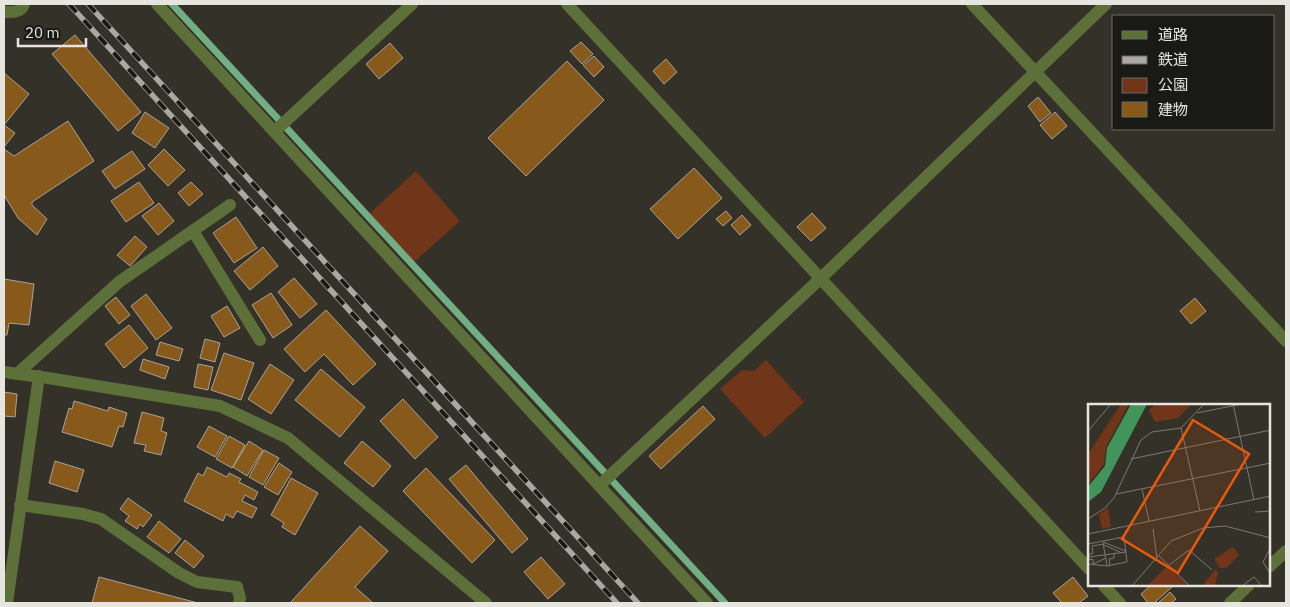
<svg xmlns="http://www.w3.org/2000/svg" width="1290" height="607" viewBox="0 0 1290 607" font-family="'IBM Plex Sans','Noto Sans JP',sans-serif">
	<rect width="100%" height="100%" fill="#333128"/>
	<!-- green -->
	<path fill="#71351a" d="M416 171 460 221 414 262 370 213Z
		M766 360 804 402 765 438 720 389 742 370 754 371Z"/>
	<g fill="none" stroke-linecap="round" stroke-linejoin="round">
		<!-- stream -->
		<path stroke="#72ad83" stroke-width="7" d="M172 4 725 603"/>
	</g>
	<!-- building -->
	<path fill="#87591a" stroke="#aba39a" d="M75 35 141 112 118 131 52 54Z
		M581 42 593 54 582 64 570 51Z
		M390 43 403 58 379 79 366 64Z
		M594 56 604 67 594 77 583 65Z
		M666 59 677 72 664 84 653 71Z
		M567 61 604 100 526 176 488 138Z
		M4 73 29 94 4 125 15 133 4 147Z
		M1038 97 1051 113 1040 122 1028 106Z
		M145 112 169 128 155 148 132 133Z
		M1055 112 1067 126 1052 139 1040 125Z
		M68 121 94 161 32 202V205L47 219 37 235 18 218 4 195V149L14 156Z
		M164 149 185 170 168 186 148 165Z
		M132 151 145 169 115 189 102 171Z
		M694 168 722 198 678 239 650 209Z
		M139 182 154 203 126 222 111 201Z
		M191 182 203 194 189 206 178 193Z
		M159 203 174 221 158 235 142 216Z
		M726 211 732 218 723 226 716 219Z
		M812 213 826 228 811 241 797 227Z
		M742 215 751 225 740 235 731 225Z
		M236 217 257 248 234 263 213 233Z
		M135 236 147 247 130 266 117 255Z
		M263 247 278 266 250 290 234 271Z
		M294 278 317 304 300 318 278 292Z
		M4 279 34 284 29 325 9 323 7 335H4Z
		M271 293 292 325 273 338 252 305Z
		M146 294 172 328 156 340 131 306Z
		M116 297 130 315 119 324 105 306Z
		M1195 298 1206 311 1191 324 1180 311Z
		M227 306 240 328 224 337 211 316Z
		M326 310 376 364 353 385 324 354 305 372 284 349Z
		M129 325 148 348 124 368 105 344Z
		M205 339 220 343 215 362 200 358Z
		M160 342 183 349 179 361 156 355Z
		M224 353 254 363 241 400 211 390Z
		M143 359 169 367 165 379 140 370Z
		M198 364 213 367 208 390 194 387Z
		M270 364 294 380 271 414 248 399Z
		M321 369 365 407 340 437 295 400Z
		M4 392 17 394 15 417 4 416Z
		M403 399 438 437 415 459 380 421Z
		M74 401 108 411 109 407 127 413 123 427 119 426 112 447 62 432 69 408 72 409Z
		M703 406 715 419 661 469 649 456Z
		M142 412 164 418 161 431 167 433 161 455 144 451 146 445 134 443Z
		M209 426 227 436 215 457 197 447Z
		M229 436 245 445 232 468 216 459Z
		M249 441 263 450 247 476 233 467Z
		M362 441 391 466 373 487 344 463Z
		M264 450 279 458 263 485 249 477Z
		M55 461 84 470 77 492 49 483Z
		M279 463 292 472 278 495 264 487Z
		M466 465 528 539 512 553 449 479Z
		M207 467 227 477 229 473 241 479 239 482 258 492 254 500 245 495 242 501 257 508 252 518 237 511 233 518 226 514 223 521 184 501 198 473 203 476Z
		M426 468 495 540 472 563 403 491Z
		M291 478 318 493 295 535 282 527 284 523 271 515Z
		M128 498 152 515 143 527 140 524 137 529 125 521 129 516 120 509Z
		M159 521 181 539 169 553 147 537Z
		M360 526 388 551 355 587 373 603H290Z
		M185 540 204 556 194 568 175 553Z
		M541 557 565 584 548 599 524 572Z
		M99 577 198 603H92Z
		M1073 577 1088 596 1079 603H1062L1053 593Z
		M1150 586H1173L1154 603H1148L1141 594Z
		M1170 592 1176 599 1171 603H1158Z"/>
	<g fill="none" stroke-linecap="round" stroke-linejoin="round">
		<!-- service -->
		<path stroke="#5e7039" stroke-width="12" d="M4 12C12 12 21 13 24 4
			M237 587 240 598 239 603"/>
		<!-- minor -->
		<path stroke="#5e7039" stroke-width="12" d="M157 4 707 603
			M567 4 1089 569
			M972 4 1286 341
			M274 132 412 4
			M193 231 260 340
			M17 374 119 282 230 205
			M599 486 821 278 1106 4
			M20 505 83 514 101 519 179 573 197 582 237 587
			M1269 567 1286 551
			M1104 586 1120 603
			M7 603 39 376
			M1230 603 1248 586"/>
		<!-- tertiary -->
		<path stroke="#5e7039" stroke-width="12" d="M4 372 48 378 220 406 288 438 486 603"/>
		<!-- rail casing -->
		<g stroke="#aaa8a1" stroke-width="5.5">
			<path id="rail" d="M69 4 617 603
				M88 4 638 603"/>
		</g>
		<!-- rail -->
		<use href="#rail" stroke="#191915" stroke-width="4" stroke-dasharray="11" stroke-linecap="butt"/>
	</g>
	<!-- overview -->
	<g transform="translate(1088 404)">
		<rect width="182" height="182" fill="#333128"/>
		<path d="M33 0H41L18 43 16 60 0 81V50ZM68 0H103L90 14 67 18 61 6ZM20 104 23 123 14 125 11 110ZM145 143 151 151 138 164H132L126 155ZM79 162 100 180 57 182 60 181ZM127 166 130 168 127 182H114Z" fill="#71351a"/>
		<path d="M43 0H59L13 88 0 98V83L17 62 19 44Z" fill="#41955b"/>
		<path fill="none" stroke="#7b7971" stroke-width="1" d="M145 0 166 96M109 9 154 0M93 24 112 107M0 27 23 0M43 55 183 26M54 85 61 117M28 90 183 59M167 108 183 107M0 115 17 104 26 94 53 36 64 28 93 24 116 0M65 125 69 154M0 130 183 92M15 138 38 147M15 139 19 162M0 140 31 134M16 141 32 148M183 143 175 158 183 171M0 151 5 149 4 142 16 140M71 152 102 182M0 153 38 148M0 156 5 155V160L18 154M0 160 19 162 39 158 36 133 30 134M81 161 101 146 124 166M22 162 21 155 26 154V150M44 182 83 137 115 124 137 122 183 134M154 182 166 173 174 182"/>
		<path fill="#e8590c" fill-opacity="0.15" stroke="#e8590c" stroke-width="2.5" d="M105 16 161 50 90 169 34 135Z"/>
		<rect width="182" height="182" fill="none" stroke="#e6e5df" stroke-width="2.5"/>
	</g>
	<!-- border -->
	<rect width="1290" height="607" fill="none" stroke="#e6e5df" stroke-width="10"/>
	<!-- legend -->
	<rect x="1112" y="15" width="162" height="115" fill="#191915" stroke="#6b6b66"/>
	<rect x="1122" y="31" width="25" height="8" fill="#5e7039" stroke="#6b6b66"/>
	<text x="1158" y="40" font-size="15" fill="#e6e5df">道路</text>
	<rect x="1122" y="56" width="25" height="8" fill="#aaa8a1" stroke="#6b6b66"/>
	<text x="1158" y="65" font-size="15" fill="#e6e5df">鉄道</text>
	<rect x="1122" y="78" width="25" height="15" fill="#71351a" stroke="#6b6b66"/>
	<text x="1158" y="90" font-size="15" fill="#e6e5df">公園</text>
	<rect x="1122" y="102" width="25" height="15" fill="#87591a" stroke="#6b6b66"/>
	<text x="1158" y="115" font-size="15" fill="#e6e5df">建物</text>
	<!-- scale -->
	<path d="M18 38v8h68v-8" fill="none" stroke="#e6e5df" stroke-width="2.5"/>
	<text x="25" y="38" font-size="15" fill="#e6e5df" stroke="#191915" stroke-width="4" paint-order="stroke">20 m</text>
</svg>
